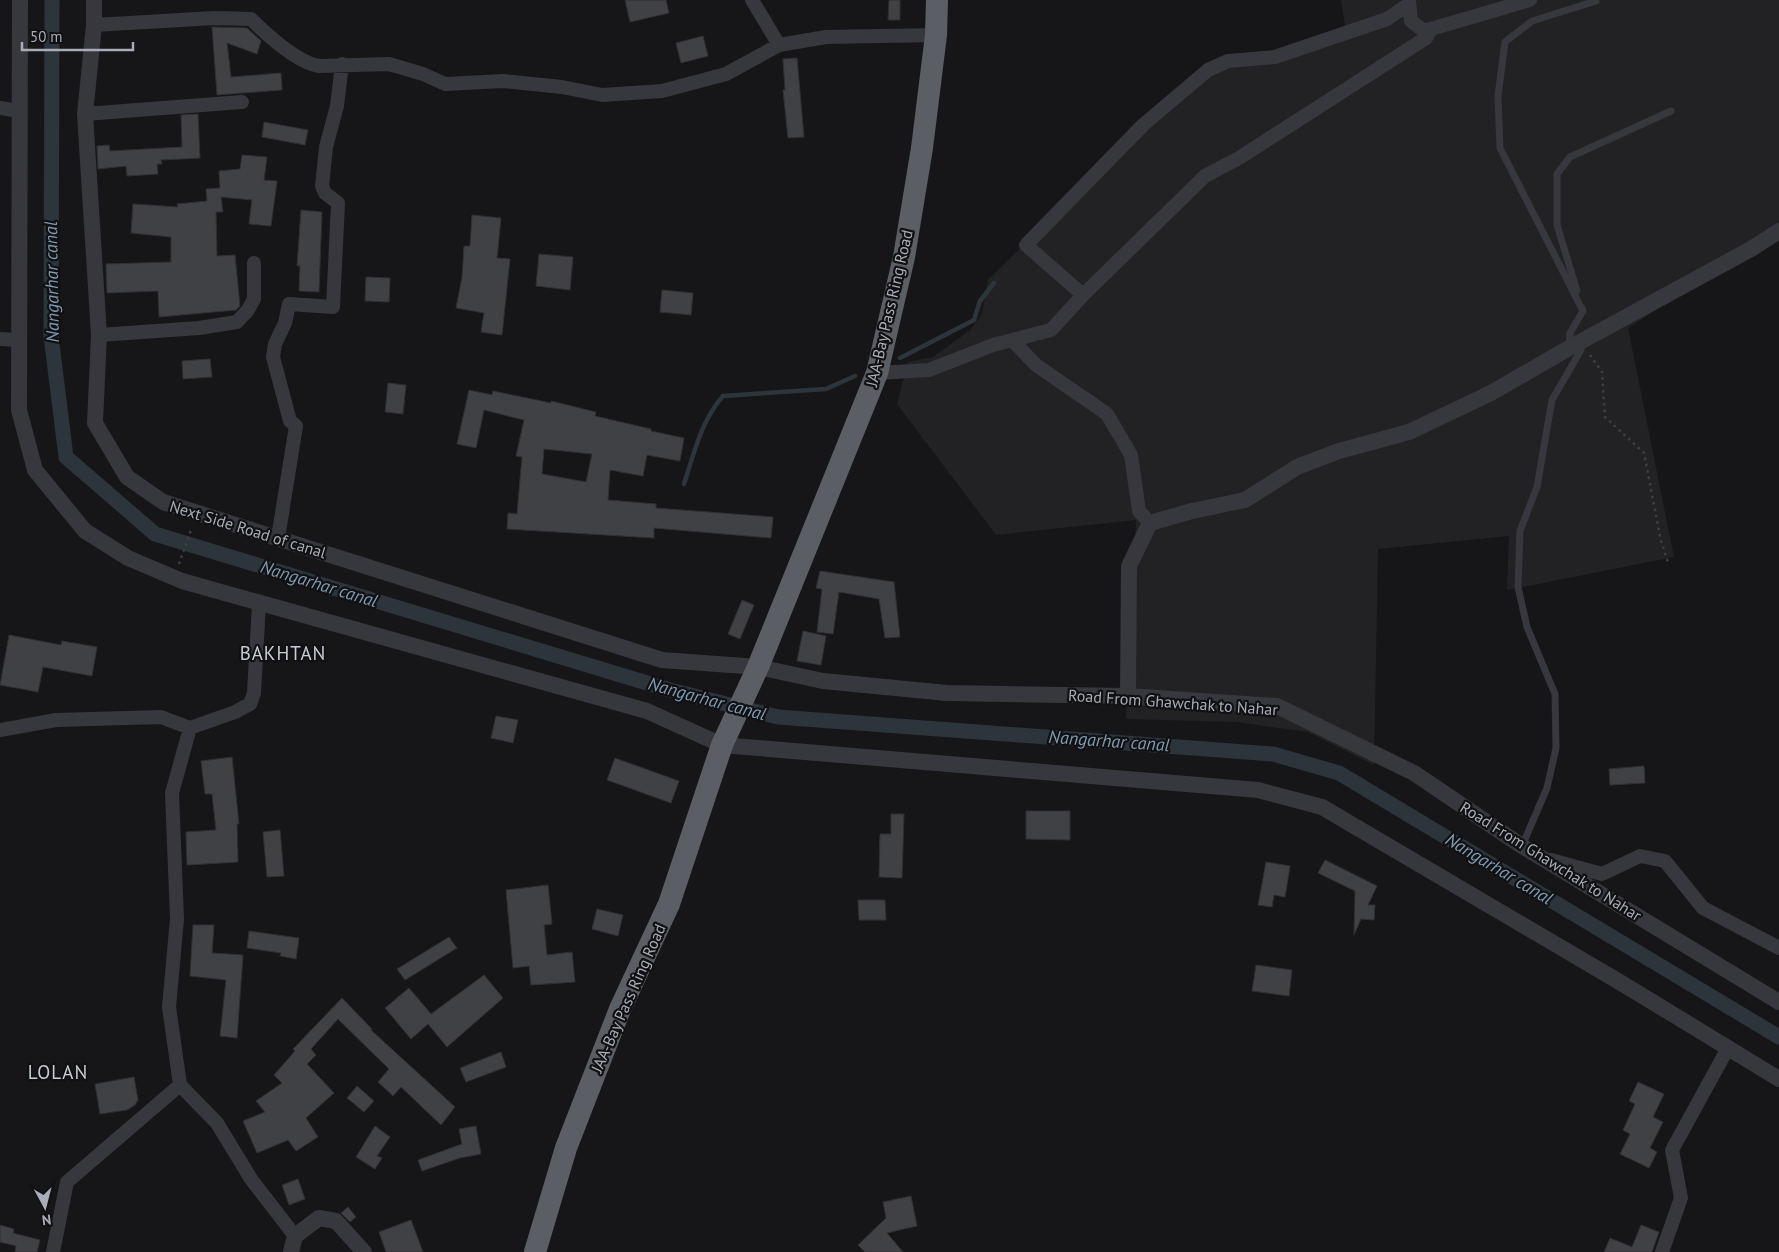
<svg xmlns="http://www.w3.org/2000/svg" width="1779" height="1252" viewBox="0 0 1779 1252" font-family="'PT Sans',sans-serif">
	<rect width="100%" height="100%" fill="#161618"/>
	<!-- built -->
	<path fill="#222225" d="M1341 0H1779V232L1628 328 1674 557 1507 590 1509 536 1378 549 1374 765 1308 732 1236 722 1126 719 1136 520 996 535 897 404 908 362 933 357 970 330 982 314 988 280 1204 68 1269 53 1345 26Z"/>
	<g fill="none" stroke-linecap="round" stroke-linejoin="round">
		<!-- stream -->
		<path stroke="#2c353c" stroke-width="4.5" d="M900 358 974 320 980 301 994 283
			M684 484C694 453 701 421 723 396L826 389 855 376"/>
		<!-- canal -->
		<path stroke="#2c353c" stroke-width="15" d="M52 0 51 336 66 457 155 534 670 690 778 717 1273 754 1339 773 1779 1037"/>
	</g>
	<!-- building -->
	<path fill="#404145" stroke="#303034" fill-rule="evenodd" d="M625 0H666L669 13 630 22Z
		M889 0H900V20H888Z
		M212 27 247 28 261 41 257 54 227 43 231 77 281 73 282 90 217 95Z
		M703 36 708 56 681 63 676 43Z
		M797 58 804 137 788 138 783 90H785L783 59Z
		M198 114 200 158 161 160 162 164H157L158 174 127 176 126 166 98 169 97 146 109 145 110 151 182 147 181 115Z
		M264 122 308 130 305 145 262 137Z
		M242 155 267 157 264 180 277 181 271 226 249 224 252 200 221 197 223 212H216L217 256 235 255 240 306 236 310 159 317 158 291 107 293 106 264 171 262V237L131 233 133 204 178 207 177 204 207 201 206 189 220 188 219 171 240 169Z
		M301 210 322 212 319 292 299 291 300 266H297Z
		M472 215 501 218 497 258 510 259 502 335 481 332 484 313 456 308 462 277 464 246H470Z
		M539 254 573 257 570 290 536 286Z
		M366 277 390 278 389 302 365 301Z
		M662 290 693 293 691 315 660 312Z
		M210 359 212 377 183 379 182 361Z
		M388 383 406 385 403 414 385 412Z
		M469 390 492 395 493 391 551 403V401L596 412 595 416 651 429V431L684 438 680 461 647 455 643 476 610 470 608 500 656 504V508L773 517 771 538 654 528V538L507 529 508 513 517 514 522 457 516 456 524 420 484 410 476 448 457 444ZM544 449 592 454 586 482 542 474Z
		M820 571 894 582 900 637 885 638 879 599 839 592 833 634 817 632 822 589 816 588Z
		M742 600 754 605 740 639 728 634Z
		M803 631 826 636 821 665 797 661Z
		M9 635 61 645 62 641 97 647 92 676 43 667 38 692 0 685Z
		M496 716 518 720 513 743 491 738Z
		M232 757 239 824H237L238 862 187 865 186 832 216 830 212 794H205L201 761Z
		M615 758 679 781 671 803 607 780Z
		M1644 766 1645 783 1610 785 1609 769Z
		M1026 811H1070V840L1026 839Z
		M891 814H904L902 878 879 877 880 834H891Z
		M280 830 284 876 267 877 263 832Z
		M1325 860 1377 886 1368 905H1375L1374 920 1361 919 1354 935 1355 891 1318 873Z
		M1266 862 1290 866 1285 897 1274 895 1272 907 1258 905Z
		M548 885 552 924 544 925 547 955 572 952 575 982 531 985 529 966 513 968 506 890Z
		M858 900H885L886 920H859Z
		M597 909 623 915 618 936 592 929Z
		M193 925H214L212 953 243 955 237 1038 220 1036 226 980 190 976Z
		M249 931 299 938 296 959 280 956 281 953 247 948Z
		M449 937 457 948 405 980 397 969Z
		M1256 965 1292 970 1289 996 1252 991Z
		M484 975 503 998 447 1047 428 1024 411 1039 385 1008 409 988 431 1014Z
		M342 998 372 1029 371 1030 455 1107 441 1125 401 1087 393 1096 378 1082 389 1069 338 1019 311 1049 316 1055 307 1064 334 1093 306 1118 318 1137 296 1151 288 1140 257 1153 243 1121 265 1112 256 1101 282 1083 274 1075 295 1051 293 1049Z
		M501 1052 506 1067 466 1082 460 1068Z
		M134 1077 138 1100 135 1105 127 1110 100 1114 95 1084Z
		M1638 1082 1664 1094 1653 1117 1663 1122 1650 1148 1657 1152 1649 1168 1620 1154 1630 1134 1623 1130 1635 1104 1629 1101Z
		M357 1086 374 1101 364 1112 347 1098Z
		M375 1126 390 1137 377 1156 382 1158 375 1169 356 1157Z
		M476 1126 481 1154 460 1158 422 1171 418 1160 462 1144 459 1129Z
		M298 1179 305 1199 289 1205 282 1185Z
		M911 1196 917 1226 887 1233 903 1252H865L858 1245 886 1218 883 1202Z
		M348 1207 356 1217 350 1222 341 1213Z
		M411 1220 423 1252H386L379 1232Z
		M0 1225 14 1229 13 1233 40 1240 37 1252H15L16 1246 0 1242Z
		M1641 1225 1659 1232 1652 1252H1604L1610 1238 1632 1247Z"/>
	<g fill="none" stroke-linecap="round" stroke-linejoin="round">
		<!-- path -->
		<path stroke="#3d3f44" stroke-width="2.5" stroke-dasharray="2.5 4" stroke-linecap="butt" d="M1590 355 1602 372 1605 417 1644 453 1661 541 1669 565
			M179 564 192 527"/>
		<!-- service -->
		<path stroke="#37383d" stroke-width="7" d="M1577 291 1557 225V174L1570 157 1671 111
			M1583 311 1500 148 1498 96 1505 42 1532 21 1596 1
			M1569 346 1570 333 1583 311 1582 308
			M1522 846 1547 788 1556 748 1555 694 1527 627 1518 587 1520 531 1537 487 1552 400 1581 350"/>
		<!-- minor -->
		<path stroke="#37383d" stroke-width="14" d="M752 0 779 45
			M1409 0 1411 21 1424 31 1530 0
			M94 25 215 18 251 19C267 35 297 62 319 66L389 64 423 74 445 84 503 81 562 87 602 95 662 91 726 74 779 45 826 37 936 35
			M0 108 19 111
			M85 114 242 102
			M1083 295 1205 176 1239 158 1426 38 1430 31
			M99 335 199 328 237 322 248 310 254 299V263
			M0 339 19 340
			M1012 340 1036 365 1107 414 1131 455 1139 511 1150 523
			M877 373 929 370 993 345 1051 330 1083 295 1026 245 1143 125 1208 70 1228 61 1275 57 1387 19 1409 4
			M278 538 296 426 290 421 273 357 275 344 285 323 289 304 333 307 338 203 325 193 322 186 326 147 337 106 342 64
			M190 728 172 793 177 919 169 1007 180 1085 217 1123 251 1179 295 1236
			M0 730 56 720 161 717 190 728 235 712 250 704 254 693 259 604
			M1551 860 1602 874 1640 856 1665 861 1703 908 1779 948
			M53 1252 67 1182 180 1085
			M1662 1252 1681 1198 1672 1150 1728 1048"/>
		<!-- tertiary -->
		<path stroke="#37383d" stroke-width="16" d="M20 0 19 410 35 470 85 531 128 558 182 581 647 711 722 745 1258 790 1322 807 1623 984 1779 1079
			M94 0V25L85 114 99 335 95 423 127 477 163 502 662 660 758 667 823 681 947 693 1128 696 1277 706 1414 773 1522 846 1779 1002
			M1128 696 1129 566 1150 523 1192 511 1245 500 1297 467 1339 451 1409 432 1491 393 1569 348 1751 249 1779 231
			M291 1252 295 1236 319 1218 336 1221 364 1252"/>
		<!-- trunk -->
		<path stroke="#5b5e65" stroke-width="22" d="M535 1252 566 1148 620 1009 669 904 722 745 758 667 877 373 904 257 922 148 936 35 937 0"/>
	</g>
	<g text-anchor="middle" stroke-width="4.5" stroke-linejoin="round" paint-order="stroke">
		<!-- street labels -->
		<g font-size="16" fill="#a8adb8" stroke="#111113">
			<text transform="translate(889 308) rotate(-77)" y="6">JAA-Bay Pass Ring Road</text>
			<text transform="translate(248 529) rotate(17)" y="6">Next Side Road of canal</text>
			<text transform="translate(1173 702) rotate(4)" y="6">Road From Ghawchak to Nahar</text>
			<text transform="translate(1551 861) rotate(32)" y="6">Road From Ghawchak to Nahar</text>
			<text transform="translate(628 998) rotate(-66)" y="6">JAA-Bay Pass Ring Road</text>
		</g>
		<!-- water labels -->
		<g font-size="18" font-style="italic" fill="#7f9bb3" stroke="#111113">
			<text transform="translate(52 282) rotate(-91)" y="6">Nangarhar canal</text>
			<text transform="translate(319 584) rotate(17)" y="6">Nangarhar canal</text>
			<text transform="translate(707 699) rotate(15)" y="6">Nangarhar canal</text>
			<text transform="translate(1109 741) rotate(4)" y="6">Nangarhar canal</text>
			<text transform="translate(1499 869) rotate(31)" y="6">Nangarhar canal</text>
		</g>
		<!-- quarter labels -->
		<g font-size="19" letter-spacing="1" fill="#c9ccd4" stroke="#111113">
			<text x="283" y="660">BAKHTAN</text>
			<text x="58" y="1079">LOLAN</text>
		</g>
	</g>
	<!-- north arrow -->
	<g transform="translate(45 1207) rotate(173)" stroke="#111113" stroke-width="4" paint-order="stroke">
	<path d="M0-4L9 19L0 12L-9 19Z" fill="#a8adb8"/>
	<text y="-8" font-size="14" font-weight="bold" text-anchor="middle" fill="#a8adb8">N</text>
	</g>
	<!-- scale -->
	<path d="M22 42v8h111v-8" fill="none" stroke="#a8adb8" stroke-width="2.5"/>
	<text x="30" y="42" font-size="15" fill="#a8adb8" stroke="#111113" stroke-width="4" paint-order="stroke">50 m</text>
</svg>
